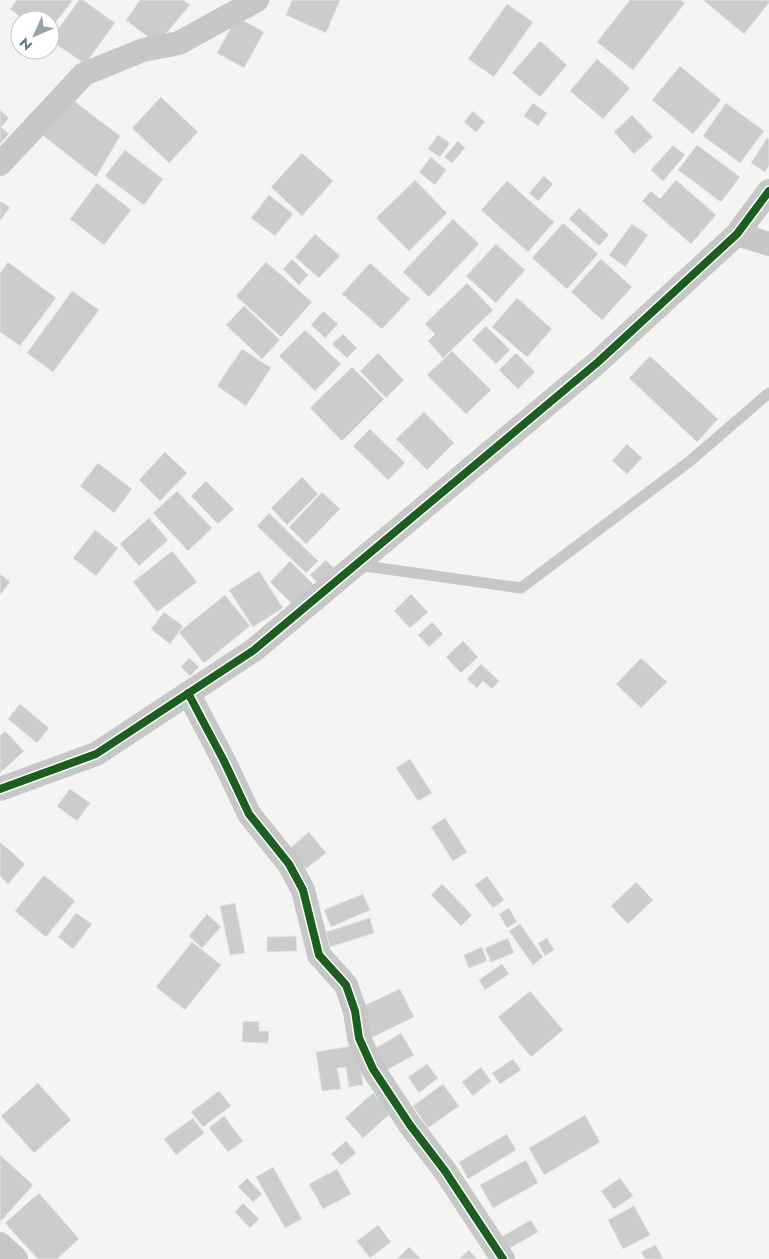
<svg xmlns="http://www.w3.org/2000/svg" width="769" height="1259" viewBox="0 0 769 1259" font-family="Jost,sans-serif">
	<rect width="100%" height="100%" fill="#f4f4f2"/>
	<!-- building -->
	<path fill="#cbcccc" stroke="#e3e3e2" d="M17 0H73L50 30V20H24L10 9Z
		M79 0H83L115 23 85 64 50 40Z
		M140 0H183L190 5 157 44 126 20Z
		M292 0H340L326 33 286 15Z
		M630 0H681L685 3 633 70 597 42Z
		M703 0H769V3L744 34Z
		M507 4 533 22 494 77 468 59Z
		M237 17 264 32 244 68 217 53Z
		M540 41 567 65 540 97 512 73Z
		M597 59 630 88 603 119 570 91Z
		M680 66 721 100 693 134 652 100Z
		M161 97 198 132 169 163 132 128Z
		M70 98 120 136 96 177 41 134Z
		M533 103 547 113 538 126 524 116Z
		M726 103 764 131 740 163 703 136Z
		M0 110 9 118 1 127 9 134 0 144Z
		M473 111 485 122 476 132 464 122Z
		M632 115 653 137 634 154 614 132Z
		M438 135 450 143 440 157 428 149Z
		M767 138 769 139V165L765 172 751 163Z
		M458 141 465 148 452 163 444 157Z
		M673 145 685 155 663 181 651 170Z
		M697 145 740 177 721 202 678 170Z
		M125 150 163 179 144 205 105 176Z
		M302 153 333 181 302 216 271 187Z
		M431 157 446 170 435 185 419 172Z
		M544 176 553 184 538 201 529 193Z
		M415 180 447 213 409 251 376 218Z
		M676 180 716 215 691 244 642 201 651 191 660 199Z
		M507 181 554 222 528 252 481 210Z
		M97 183 131 210 104 245 70 219Z
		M269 195 293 214 275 236 251 218Z
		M0 201 10 207 0 221Z
		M579 208 609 235 599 246 569 219Z
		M453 219 479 244 429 297 403 272Z
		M563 223 598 254 567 289 532 258Z
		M632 224 648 235 625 267 609 255Z
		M315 234 340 256 319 278 295 257Z
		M496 244 525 270 496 303 466 276Z
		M292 259 308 275 299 285 283 269Z
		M601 259 632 287 602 320 571 292Z
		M8 262 56 298 20 346 0 332V273Z
		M266 262 312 302 281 337 236 296Z
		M370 263 410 299 382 329 342 294Z
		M467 283 493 310 443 358 428 341 435 334 425 324Z
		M72 291 99 310 53 372 27 353Z
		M517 298 552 329 527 357 492 327Z
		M244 306 280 340 262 359 226 325Z
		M323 311 338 324 325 338 311 325Z
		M486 326 510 350 496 364 472 340Z
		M305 330 341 364 315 391 279 356Z
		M343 334 357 348 347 358 332 344Z
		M242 349 271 368 246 406 217 386Z
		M452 351 491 390 466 414 427 375Z
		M378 353 404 380 386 398 360 371Z
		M516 353 535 372 518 389 499 370Z
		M650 356 718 419 697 442 629 378Z
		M352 367 384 399 342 441 310 408Z
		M424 412 454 443 427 470 396 439Z
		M370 429 405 463 388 480 353 446Z
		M627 444 642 458 627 474 612 461Z
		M165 452 187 473 160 501 139 480Z
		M98 463 132 489 114 513 80 486Z
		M302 477 318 494 287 525 271 508Z
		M206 481 234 509 218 524 191 496Z
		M177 491 212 528 188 551 153 513Z
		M322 492 340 509 306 544 289 527Z
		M269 513 318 561 306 573 257 526Z
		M149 518 168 540 139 566 120 544Z
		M95 530 118 548 96 576 73 558Z
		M172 551 197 582 157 612 133 582Z
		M326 560 337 571 321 587 310 575Z
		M290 561 314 585 294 606 270 582Z
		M259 571 283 608 253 627 229 590Z
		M0 574 10 582 0 595Z
		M411 594 428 612 410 628 394 611Z
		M225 595 250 626 204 663 179 632Z
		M164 612 183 626 170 644 151 629Z
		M432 622 443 634 429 647 418 635Z
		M463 641 478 657 461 673 446 657Z
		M189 658 199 667 190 676 181 667Z
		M641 658 667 682 641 708 616 684Z
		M481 664 499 681 492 689 483 681 477 688 467 679Z
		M20 704 49 728 37 743 8 719Z
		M5 731 24 751 0 773V736Z
		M410 759 432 793 418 801 396 768Z
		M70 789 90 803 77 821 57 806Z
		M445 818 467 852 453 861 431 827Z
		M309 832 326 853 306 869 289 849Z
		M0 842 25 864 8 884 0 876Z
		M44 875 75 901 46 937 15 911Z
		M487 876 504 900 493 908 475 885Z
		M636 882 653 900 628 924 611 906Z
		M442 884 472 915 461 926 431 895Z
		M363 894 370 910 331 927 324 910Z
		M235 903 245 953 230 955 220 906Z
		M509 908 517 922 507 928 499 914Z
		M76 913 92 924 73 949 58 937Z
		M207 914 221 927 202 948 189 936Z
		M370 918 374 933 330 947 326 932Z
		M520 924 543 957 533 965 509 931Z
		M296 936 297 951 267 952V937Z
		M508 938 514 953 491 962 485 948Z
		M547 938 554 950 545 956 538 943Z
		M192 942 221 965 185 1010 156 987Z
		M482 947 487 961 469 968 464 955Z
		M502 964 509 974 485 990 479 980Z
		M400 989 414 1017 371 1038 357 1009Z
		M530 991 563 1030 531 1057 498 1017Z
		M243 1021 259 1022V1031H269L268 1043 242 1042Z
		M401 1033 414 1055 383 1072 371 1051Z
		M357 1045 363 1085 349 1087 346 1067 337 1068 341 1089 322 1091 316 1052Z
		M513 1059 521 1070 500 1084 492 1073Z
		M427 1064 438 1078 419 1093 408 1077Z
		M481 1067 491 1081 473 1096 462 1082Z
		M38 1083 71 1120 34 1153 1 1116Z
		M443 1084 459 1106 428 1128 413 1106Z
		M219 1091 231 1106 203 1127 191 1112Z
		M373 1093 391 1113 363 1138 345 1118Z
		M585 1115 600 1142 544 1175 529 1148Z
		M224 1116 243 1141 228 1152 209 1128Z
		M193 1118 204 1133 176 1155 164 1139Z
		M507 1134 516 1150 468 1179 459 1162Z
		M346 1141 356 1153 341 1165 331 1154Z
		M0 1155 33 1185 1 1221 0 1220Z
		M526 1160 538 1183 493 1208 480 1185Z
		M273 1167 302 1219 285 1228 256 1177Z
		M337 1169 351 1194 323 1209 309 1184Z
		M247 1178 262 1194 253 1202 238 1187Z
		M620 1178 633 1196 614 1209 601 1191Z
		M39 1193 79 1239 57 1259H38L5 1223Z
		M243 1203 259 1219 250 1228 235 1212Z
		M634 1206 650 1235 623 1249 608 1220Z
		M531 1220 538 1232 508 1249 501 1237Z
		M378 1225 391 1242 370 1258 357 1241Z
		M656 1245 663 1259H645L641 1252Z
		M409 1247 421 1259H397Z
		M469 1250 477 1259H459Z"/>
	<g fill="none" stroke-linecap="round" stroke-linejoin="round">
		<!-- lane -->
		<path stroke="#c6c8c8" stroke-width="11" d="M358 565 521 588 690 461 769 393"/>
		<!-- street -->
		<path stroke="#c6c8c8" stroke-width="24" d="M0 164 84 74 143 50 179 43 257 0
			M737 234 769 244
			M188 693 224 761 249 814 289 864 303 890 319 955 346 985 355 1011 359 1038 373 1069 410 1125 445 1171 503 1259
			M0 789 96 754 254 650 598 362 737 234 769 191
			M0 1244 16 1259"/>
		<!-- cycleway casing -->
		<g stroke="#fff" stroke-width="11">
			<path id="cycleway" d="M188 693 224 761 249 814 289 864 303 890 319 955 346 985 355 1011 359 1038 373 1069 410 1125 445 1171 503 1259
				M0 789 96 754 254 650 598 362 737 234 769 191"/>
		</g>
		<!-- cycleway -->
		<use href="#cycleway" stroke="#1b5e20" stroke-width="8"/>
	</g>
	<!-- north arrow -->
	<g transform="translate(35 35) rotate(225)"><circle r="24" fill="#ffffff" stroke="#c1c9cd"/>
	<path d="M0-4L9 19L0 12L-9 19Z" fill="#97a3a9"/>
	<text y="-8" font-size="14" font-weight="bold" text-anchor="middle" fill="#657881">N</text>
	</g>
</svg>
